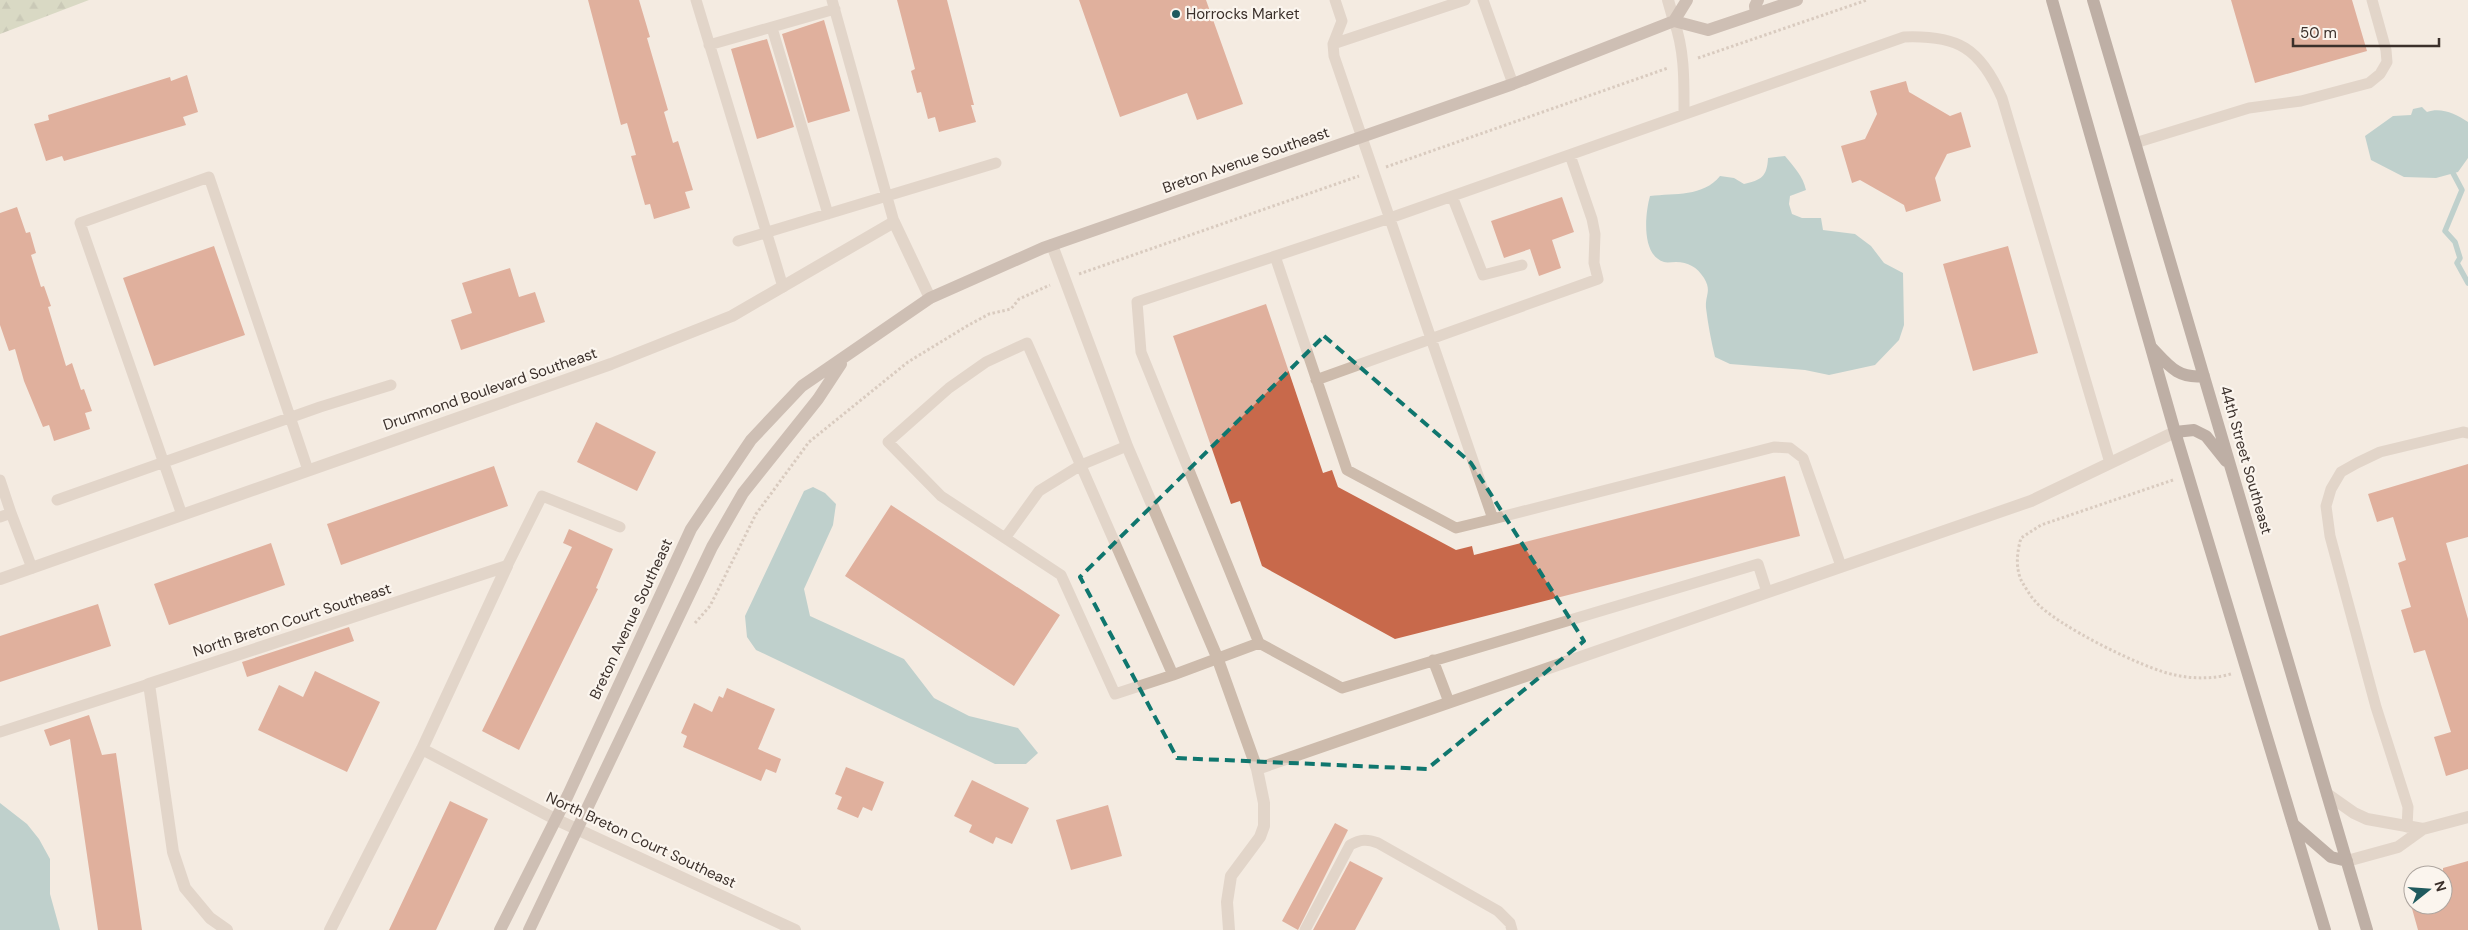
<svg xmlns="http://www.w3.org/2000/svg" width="2468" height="930" viewBox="0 0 2468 930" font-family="'DM Sans',sans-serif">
	<defs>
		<pattern id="forest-firs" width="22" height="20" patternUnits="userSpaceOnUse" patternTransform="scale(1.25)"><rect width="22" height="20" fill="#b8c4a0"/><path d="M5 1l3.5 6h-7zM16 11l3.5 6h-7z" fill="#97a083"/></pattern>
	</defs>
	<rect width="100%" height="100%" fill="#f4ebe1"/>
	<!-- forest -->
	<path fill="url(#forest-firs)" d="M0 0H89L0 34Z"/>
	<!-- water -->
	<path fill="#7fb0b2" d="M2422 107 2427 112C2441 107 2456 114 2468 122V158L2458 172 2436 178 2404 177 2371 160 2365 136 2393 116 2411 115 2413 109Z
		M1785 156C1794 167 1803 176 1806 190L1790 196 1789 204 1792 214 1802 218H1821L1823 230 1855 234 1871 246 1884 263 1903 273 1904 325 1899 340 1875 365 1829 375 1805 370 1730 364 1715 357C1711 341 1708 324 1706 308 1705 295 1712 291 1704 278 1697 267 1688 262 1676 262 1672 262 1667 263 1664 262 1641 255 1645 214 1650 196 1675 193 1703 197 1720 176L1734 178 1744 184C1761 180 1767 177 1768 158Z
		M813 487 825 493 836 504 833 525 804 589 810 616 904 659 934 698 969 716 1018 728 1038 753 1026 764H995L756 650 747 637 745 616 804 491Z
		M0 803 27 824 39 839 50 859V894L60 930H0Z"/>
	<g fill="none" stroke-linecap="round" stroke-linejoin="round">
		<!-- stream -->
		<path stroke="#7fb0b2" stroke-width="5.5" d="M2453 173 2462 190 2445 231 2455 242 2460 258 2457 263 2468 283"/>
	</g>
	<!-- building -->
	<path fill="#c8694b" d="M588 0H639L650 37 647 38 668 110 664 112 673 143 678 141 693 190 685 192 690 208 654 219 650 204 645 205 631 156 636 155 627 123 621 125Z
		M897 0H947L974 105H971L976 122 939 132 935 117 928 119 921 92 917 93 911 71 915 69Z
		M1079 0H1206L1243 104 1197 120 1187 93 1120 117Z
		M2231 0H2352L2367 51 2255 83Z
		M824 20 850 111 808 123 782 34Z
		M767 39 794 127 757 139 731 49Z
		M187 75 198 112 183 117 186 125 64 161 62 156 46 161 34 124 49 120 48 115 170 77 171 81Z
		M1906 81 1909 92 1950 116 1961 112 1971 147 1947 154 1935 178 1941 201 1906 212 1904 205 1860 180 1852 183 1841 146 1865 139 1877 114 1870 91Z
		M1562 197 1574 232 1552 240 1561 268 1539 276 1530 249 1504 258 1491 221Z
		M17 207 26 233 30 232 36 253 31 255 41 287 44 286 51 306 48 307 66 366 72 363 81 390 84 389 92 411 85 413 90 429 54 441 49 425 43 427 24 381 15 349 9 351 0 325V213Z
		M214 246 245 335 154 366 123 278Z
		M2008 246 2038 353 1973 371 1943 264Z
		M510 268 519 297 535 292 545 322 461 350 451 320 472 313 462 283Z
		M1266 304 1323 473 1332 470 1338 487 1456 550 1472 546 1474 555 1785 476 1800 536 1395 639 1262 566 1240 501 1231 504 1173 336Z
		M596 422 656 452 637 491 577 462Z
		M2468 464V537L2446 543 2468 619V769L2446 776 2434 737 2451 732 2425 650 2414 653 2401 610 2411 607 2398 563 2406 560 2393 517 2377 522 2368 494Z
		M494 466 508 506 341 565 327 524Z
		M891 505 1060 615 1014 686 845 576Z
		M569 529 613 549 596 588 598 589 519 750 482 731 572 547 563 543Z
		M271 543 285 585 169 625 154 584Z
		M98 604 111 646 0 682V636Z
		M349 627 354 641 247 677 242 662Z
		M315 671 380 702 347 772 258 730 279 685 303 697Z
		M727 688 775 709 758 749 781 759 776 773 766 769 761 781 683 747 687 736 681 733 694 703 712 712 719 696 723 698Z
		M89 715 102 755 116 753 142 930H98L70 739 50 746 44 730Z
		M846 767 884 782 872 811 863 807 858 818 837 809 842 797 835 794Z
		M972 780 1029 808 1012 844 996 837 993 844 969 832 972 825 954 816Z
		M450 801 488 819 436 930H389Z
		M1108 805 1122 856 1071 870 1056 820Z
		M1335 823 1348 830 1298 930 1282 921Z
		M1350 861 1383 878 1355 930H1313Z
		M2468 861V930H2418L2411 905H2443V868Z"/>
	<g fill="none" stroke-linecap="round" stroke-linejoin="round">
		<!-- path -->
		<path stroke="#b9a596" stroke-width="3" stroke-dasharray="2.5 2.5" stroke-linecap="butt" d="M1698 58 1867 0
			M1386 167 1668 68
			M1079 274 1359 176
			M2173 480 2041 525 2021 538C2017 552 2015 568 2022 582 2026 588 2030 596 2035 601 2055 625 2144 669 2175 675 2194 679 2213 679 2231 674
			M695 623 710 606 756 514 809 442 908 362 967 326 989 314 1011 309 1019 299 1050 285"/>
		<!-- service -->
		<path stroke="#cdbbac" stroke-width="11" d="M696 0 783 287
			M832 0 894 222
			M1335 0 1342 21 1333 44 1334 56 1493 519 1774 447 1790 448 1803 458 1841 566
			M1483 0 1513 84
			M1674 21C1685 51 1684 83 1684 114
			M772 28 828 214
			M1333 44 1465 0
			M709 45 835 9
			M2135 143 2249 108 2301 101 2369 83 2380 74 2387 62 2386 50 2372 0
			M1452 196 1483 275 1522 265
			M738 241 996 163
			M1275 256 1347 470 1456 528 1493 519
			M1027 343 1173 675 1115 694 1061 575 941 496 888 442 949 388 986 362Z
			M1316 380 1598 279 1594 263 1595 234 1592 219 1570 155
			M0 480 11 513
			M57 500 320 407 391 385
			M182 515 80 223 209 177 308 470
			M0 517 11 513 32 568
			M1005 538 1039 491 1081 465 1127 446
			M507 566 542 496 620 527
			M1767 592 1758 564 1342 688 1259 643 1141 352 1137 302 1390 218 1904 37C1958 35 1980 48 2002 98L2110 463
			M1433 660 1449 702
			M1173 675 1259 643
			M0 732 149 684
			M2407 827 2408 807 2376 707 2330 536 2326 506 2331 489 2341 472 2357 463 2380 452 2463 432 2468 433
			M1305 930 1350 845C1361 839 1367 839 1378 843L1498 911 1510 923 1512 930"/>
		<!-- minor -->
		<path stroke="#cdbbac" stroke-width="12" d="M1668 0 1674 21
			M1052 245 1127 446 1217 657 1257 769 1264 803V826L1260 837 1231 876 1227 902 1229 930
			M0 579 611 364 732 316 894 222 930 298
			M422 749 555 819 795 930
			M1257 769 2031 501 2175 432
			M2327 794 2354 813 2367 819 2423 829
			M2347 861 2398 847 2423 829 2468 817
			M227 930 210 918 185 888 173 852 149 684 507 566 422 749 330 930"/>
		<!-- secondary -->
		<path stroke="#a18a7d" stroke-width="12" d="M1756 14 1755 6 1758 0
			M1674 21 1687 0
			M500 930 568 795 691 529 751 440 802 386 930 298 1043 248 1513 84 1674 21 1708 30 1797 0
			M529 930 712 547 743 493 818 399 841 364"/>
		<!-- primary -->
		<path stroke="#7d675c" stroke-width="12" d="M2052 0 2175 432 2325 930
			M2093 0 2367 930
			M2152 348C2169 366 2178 379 2204 376
			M2175 432 2194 430 2206 436 2226 461
			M2293 824 2331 857 2347 861"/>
	</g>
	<!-- marked area -->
	<path d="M0 0H2468V930H0ZM1324 336 1471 463 1584 641 1427 769 1177 758 1080 577Z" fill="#f4ebe1" fill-opacity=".55" fill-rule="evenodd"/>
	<path fill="none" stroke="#0f766e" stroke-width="4" stroke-dasharray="10 6" stroke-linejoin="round" d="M1324 336 1471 463 1584 641 1427 769 1177 758 1080 577Z"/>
	<!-- markers -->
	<circle fill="#1f5a5e" stroke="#fbf5ee" stroke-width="2" cx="1176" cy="14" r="5"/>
	<g text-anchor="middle" stroke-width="4.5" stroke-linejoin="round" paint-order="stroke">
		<!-- poi labels -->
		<g font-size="15" fill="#3b302b" stroke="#fbf5ee" text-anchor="start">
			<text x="1186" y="19">Horrocks Market</text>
		</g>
		<!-- street labels -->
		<g font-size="15" fill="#3b302b" stroke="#fbf5ee">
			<text transform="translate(1246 160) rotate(-19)" y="5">Breton Avenue Southeast</text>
			<text transform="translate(490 389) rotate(-19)" y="5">Drummond Boulevard Southeast</text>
			<text transform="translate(2246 460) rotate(74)" y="5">44th Street Southeast</text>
			<text transform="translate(631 619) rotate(-65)" y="5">Breton Avenue Southeast</text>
			<text transform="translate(292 620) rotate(-18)" y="5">North Breton Court Southeast</text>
			<text transform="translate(641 840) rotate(25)" y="5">North Breton Court Southeast</text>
		</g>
	</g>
	<!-- north arrow -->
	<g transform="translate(2428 890) rotate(73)"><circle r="24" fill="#fbf5ee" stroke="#aea6a0"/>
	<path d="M0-4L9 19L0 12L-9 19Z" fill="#1f5a5e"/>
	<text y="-8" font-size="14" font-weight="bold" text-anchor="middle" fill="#3b302b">N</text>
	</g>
	<!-- scale -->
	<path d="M2293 38v8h146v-8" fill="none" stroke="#3b302b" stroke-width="2.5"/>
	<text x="2300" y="38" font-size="15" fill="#3b302b" stroke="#fbf5ee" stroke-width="4" paint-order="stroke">50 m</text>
</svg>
